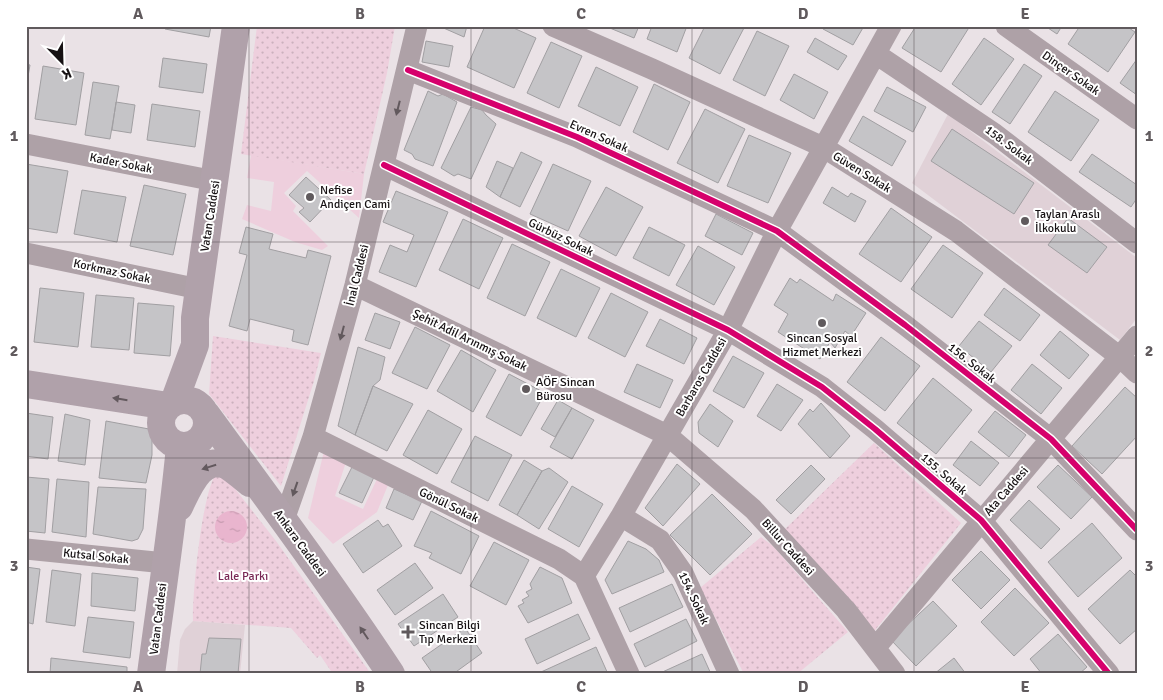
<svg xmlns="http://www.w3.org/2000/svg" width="1163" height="700" viewBox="0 0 1163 700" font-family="Signika,sans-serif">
	<defs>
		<pattern id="park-dots" width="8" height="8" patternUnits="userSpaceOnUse" patternTransform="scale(1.25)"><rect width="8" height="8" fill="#eecfdd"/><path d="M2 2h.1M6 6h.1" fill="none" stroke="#cbb1bd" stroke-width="1.8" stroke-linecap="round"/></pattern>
		<pattern id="water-ripples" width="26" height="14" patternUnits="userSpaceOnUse" patternTransform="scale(1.25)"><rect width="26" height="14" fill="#e9b5ce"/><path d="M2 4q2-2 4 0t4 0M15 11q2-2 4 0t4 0" fill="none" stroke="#c79bb0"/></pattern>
	</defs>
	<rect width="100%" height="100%" fill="#eae2e6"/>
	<!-- built -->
	<path fill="#e0d1d7" d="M948 114 1137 258V318L1120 340 912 183Z
		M193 621 245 625 240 674H177L180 640 185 629Z"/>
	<!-- grass -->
	<path fill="#eecfdd" d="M251 155 364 174 359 218 307 171 284 193 296 206 293 211 328 246 322 250 295 242 242 219 247 205 271 211 274 182 247 178Z
		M324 451 346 462 335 496 363 509 377 479 388 485 377 512 333 544 308 518Z"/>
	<!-- park -->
	<path fill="url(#park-dots)" d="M257 26H395L387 73 364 174 241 154Z
		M213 336 321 353 314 381 281 486 209 394Z
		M874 443 961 523 872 634 783 531Z
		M216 474 225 476 276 541 371 674H333L320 655 317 658 291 628 193 621C192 595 202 493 216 474Z
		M761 537 773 546 848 632 797 674H744L700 588Z"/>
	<!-- water -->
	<path fill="url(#water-ripples)" d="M215 527a16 16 0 1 1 32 0a16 16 0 1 1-32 0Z"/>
	<!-- building -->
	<path fill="#c5c4c7" stroke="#a19fa2" d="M166 26H211L209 37 165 29Z
		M439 26H467L464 37Z
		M485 26H509L536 38 514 88 467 67Z
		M605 26H639L634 38Z
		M652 26H687L677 52 647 39Z
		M705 26H745L720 74 689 58Z
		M824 26H864L853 45 823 29Z
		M916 26H970L941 72 902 48Z
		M1045 26H1062L1057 34Z
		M1080 26H1126L1135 32 1108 72 1068 44Z
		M757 31 789 46 765 96 733 80Z
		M815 38 847 56 838 70 807 52Z
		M984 38 1014 59 981 105 952 84Z
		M426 41 453 46 449 67 422 62Z
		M551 42 582 56 559 108 527 93Z
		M163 58 207 64 203 93 159 87Z
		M1137 59V95L1120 83Z
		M26 64 30 65 26 88Z
		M1024 64 1042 76 1010 124 992 112Z
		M43 66 84 73 76 125 35 119Z
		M596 67 638 87 620 126 578 106Z
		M794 74 828 92 814 119 780 100Z
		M93 82 119 86 110 139 85 135Z
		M654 84 690 102 668 150 633 132Z
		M887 87 926 107 913 132 874 111Z
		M428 91 438 96 443 94 457 102 433 166 415 159 412 154 404 150Z
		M1055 91 1099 120 1071 161 1028 132Z
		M116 102 135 105 131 133 112 130Z
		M152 104 200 111 195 147 147 140Z
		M471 107 482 110 486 115 496 124 471 179 458 174 454 176 441 168Z
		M705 109 745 129 718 183 677 163Z
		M863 116 906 141 892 166 849 141Z
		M952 129 1034 183 1014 214 931 161Z
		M749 135 791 153 768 203 727 186Z
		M521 152 542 162 520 207 500 197Z
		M1092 154 1137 185V198L1131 207 1079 172Z
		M497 161 513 168 500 197 486 187Z
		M26 164 68 171 57 233 26 228Z
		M553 164 591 181 568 231 530 214Z
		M306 177 331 200 310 222 299 212 304 208 289 195Z
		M144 185 186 194 173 255 130 246Z
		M606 187 643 207 616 256 579 236Z
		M832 187 848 197 851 193 866 201 855 222 823 203Z
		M82 190 126 197 117 242 74 234Z
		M396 191 448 212 416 287 379 272 390 245 407 252 414 235 383 222Z
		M891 208 932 237 901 282 859 254Z
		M716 214 753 233 742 255 705 236Z
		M1068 218 1107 247 1087 273 1048 245Z
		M463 219 503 238 479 289 439 270Z
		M246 227 273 234 269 249 306 258 308 250 331 256 308 345 292 341 294 330 250 319 247 331 229 326 247 255 239 253Z
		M649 227 685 245 669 276 633 258Z
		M512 244 550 262 525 316 487 298Z
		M943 245 983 273 952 318 911 289Z
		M698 246 735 267 714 305 676 285Z
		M561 269 600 288 576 337 537 318Z
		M790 278 797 283 800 279 833 301 836 294 866 313 851 336 845 331 835 348 830 342 820 359 778 332 788 314 774 305Z
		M40 288 84 293 78 347 34 342Z
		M1004 288 1040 315 1020 341 984 315Z
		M611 293 648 312 625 357 588 338Z
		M96 295 134 298 129 350 91 347Z
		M138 303 174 306 170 356 134 353Z
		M375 313 400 322 390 349 365 340Z
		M660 319 697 338 684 364 646 346Z
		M979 321 1012 346 991 372 959 346Z
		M415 327 450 345 427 389 392 373Z
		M1060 331 1089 355 1069 379 1040 355Z
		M881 337 920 366 885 411 847 382Z
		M358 347 385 357 380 380 373 386 355 435 338 426Z
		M461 350 496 370 473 412 437 391Z
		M733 356 764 373 744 408 713 391Z
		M637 364 673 380 660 408 624 392Z
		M1032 364 1062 388 1041 414 1011 390Z
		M509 374 545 393 521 436 486 417Z
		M933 378 972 410 936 454 897 423Z
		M777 384 803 400 781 431 757 416Z
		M373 386 413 404 387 451 355 435Z
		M1125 387 1137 398V436L1102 474 1072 446Z
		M558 400 572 408 555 437 541 429Z
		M821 403 850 436 830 458 798 424 810 409 813 412Z
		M710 404 733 421 718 447 699 433 698 422Z
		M572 408 594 420 572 459 550 447Z
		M428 410 462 429 437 474 403 455Z
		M995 411 1026 435 1009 457 978 432Z
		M26 413 53 417 48 459 26 456Z
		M65 414 90 420 85 465 58 461Z
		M106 421 149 429 152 437V455L146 483 99 478Z
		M475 436 512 455 488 501 451 482Z
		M971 441 999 463 980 486 953 465Z
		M524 460 542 471 517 515 499 505Z
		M677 464 700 484 663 526 645 508Z
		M811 465 825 479 791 514 776 500Z
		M1058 465 1092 497 1071 519 1037 487Z
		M352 467 374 477 362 503 339 493Z
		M549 468 568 482 539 529 517 515 542 471Z
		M26 477 49 479 45 533 26 531Z
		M57 479 89 482 86 537 52 532Z
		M572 486 603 504 579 547 548 529Z
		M98 487 146 489 143 529 138 539 132 541 93 534Z
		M394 489 422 501 413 520 386 508Z
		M712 494 752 534 710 575 670 535Z
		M1029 500 1060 529 1041 549 1010 520Z
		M431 511 479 536 461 574 429 558 432 553 414 546Z
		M378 520 383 527 388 524 402 546 363 573 343 544Z
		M1092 523 1122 558 1078 597 1048 562Z
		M628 541 646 549 659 560 664 572 612 594 605 580Z
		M494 542 529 560 506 605 470 586Z
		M981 551 1010 580 981 609 952 580Z
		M415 563 433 588 395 615 377 590Z
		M26 567 40 569 33 624 26 622Z
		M540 567 562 578 572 603 528 623 518 606 524 603 522 600 529 596 526 592 532 589 530 584Z
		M52 570 81 574 75 626 46 622Z
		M1130 570 1137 577V629L1120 644 1088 609Z
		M92 573 138 578 135 611 91 606Z
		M672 584 683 607 630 632 619 608Z
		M1015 588 1049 623 1014 656 981 622Z
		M443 594 458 617 414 646 398 624Z
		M933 601 957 626 916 666 891 640Z
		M578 614 590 639 537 664 525 639Z
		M88 617 134 622 130 658 83 652Z
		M686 619 697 641 645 667 634 644Z
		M465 628 482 653 453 674H433L422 658Z
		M1058 634 1087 667 1079 674H1042L1030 659Z
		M209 638 241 639 238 674H200L202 654H206Z
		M596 647 608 674H542L541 672Z
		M702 654 711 674H658Z
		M51 658 127 667V674H50Z
		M954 658 966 674H934Z"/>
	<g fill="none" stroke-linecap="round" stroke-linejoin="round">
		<!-- minor -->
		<path stroke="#aea1a7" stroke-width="21" d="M553 26 652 69 823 147 956 231 1120 357 1137 373
			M1006 26 1137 119
			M876 54 995 134 1137 243
			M408 70 577 137 777 231 905 325 1051 439 1137 530
			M26 144 215 181
			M384 165 728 330 822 387 875 429 981 520 1109 674
			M26 253 199 289
			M355 285 667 435 753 509 846 610 895 674
			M313 437 559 559 584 576
			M621 516 660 540 683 573 729 674
			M284 520 313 437 355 285 417 26
			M26 549 165 563
			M876 647 1137 336
			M629 674 584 576 621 516 728 330 777 231 891 26"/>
		<!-- major -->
		<path stroke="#b0a1aa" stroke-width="28" d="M26 384 168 406
			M161 423a23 23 0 1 1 46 0a23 23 0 1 1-46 0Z
			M174 402 195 345V318L199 289 236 26
			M206 414C269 500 332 585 391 674
			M179 507C188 489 201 453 228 466 235 470 243 478 250 483
			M151 674C161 598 173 522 180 446"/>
		<!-- cycleway casing -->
		<g stroke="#fff" stroke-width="9">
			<path id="cycleway" d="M408 70 577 137 777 231 905 325 1051 439 1137 530
				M384 165 728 330 822 387 875 429 981 520 1109 674"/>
		</g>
		<!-- cycleway -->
		<use href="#cycleway" stroke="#d6006c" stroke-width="6"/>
	</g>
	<!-- one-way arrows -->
	<defs><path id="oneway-solid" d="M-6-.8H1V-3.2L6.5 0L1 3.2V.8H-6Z" transform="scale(1.25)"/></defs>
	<g fill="#62595d">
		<use href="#oneway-solid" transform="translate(398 108) rotate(104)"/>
		<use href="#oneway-solid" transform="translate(342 333) rotate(105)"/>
		<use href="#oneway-solid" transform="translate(295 489) rotate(109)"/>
	</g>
	<g fill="#63595e">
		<use href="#oneway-solid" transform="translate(120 399) rotate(-171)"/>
		<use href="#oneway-solid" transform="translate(209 467) rotate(163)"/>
		<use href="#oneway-solid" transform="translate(364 633) rotate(-124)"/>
	</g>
	<!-- grid -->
	<path fill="none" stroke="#605a5d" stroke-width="1" stroke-opacity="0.55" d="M249 26V674M471 26V674M692 26V674M914 26V674M26 242H1137M26 458H1137"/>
	<!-- markers -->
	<g fill="#605a5d" stroke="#fff" stroke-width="2">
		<circle cx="310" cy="197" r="5"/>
		<circle cx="1025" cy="221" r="5"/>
		<circle cx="822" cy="323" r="5"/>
		<circle cx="526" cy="389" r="5"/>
		<path d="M405.5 624.5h5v5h5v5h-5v5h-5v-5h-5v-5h5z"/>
	</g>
	<g text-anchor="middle" stroke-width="4" stroke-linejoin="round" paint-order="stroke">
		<!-- street labels -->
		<g font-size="12" fill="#161113" stroke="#fff">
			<text transform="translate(1071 73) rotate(35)" y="4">Dinçer Sokak</text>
			<text transform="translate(599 136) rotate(24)" y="4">Evren Sokak</text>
			<text transform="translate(1009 145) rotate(37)" y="4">158. Sokak</text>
			<text transform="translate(121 163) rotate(11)" y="4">Kader Sokak</text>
			<text transform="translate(862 172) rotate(32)" y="4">Güven Sokak</text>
			<text transform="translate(210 216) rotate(-81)" y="4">Vatan Caddesi</text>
			<text transform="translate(561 237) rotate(26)" y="4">Gürbüz Sokak</text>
			<text transform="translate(112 271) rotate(12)" y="4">Korkmaz Sokak</text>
			<text transform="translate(357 275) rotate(-76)" y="4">İnal Caddesi</text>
			<text transform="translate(470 340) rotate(26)" y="4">Şehit Adil Arınmış Sokak</text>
			<text transform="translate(972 363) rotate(38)" y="4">156. Sokak</text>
			<text transform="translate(701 377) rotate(-60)" y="4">Barbaros Caddesi</text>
			<text transform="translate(944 474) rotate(41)" y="4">155. Sokak</text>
			<text transform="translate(1006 491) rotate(-49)" y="4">Ata Caddesi</text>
			<text transform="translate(449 505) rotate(26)" y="4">Gönül Sokak</text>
			<text transform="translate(300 543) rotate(54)" y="4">Ankara Caddesi</text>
			<text transform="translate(788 547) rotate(48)" y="4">Billur Caddesi</text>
			<text transform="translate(96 556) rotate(6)" y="4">Kutsal Sokak</text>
			<text transform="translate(694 598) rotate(65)" y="4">154. Sokak</text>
			<text transform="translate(158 619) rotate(-83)" y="4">Vatan Caddesi</text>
		</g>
		<!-- poi labels -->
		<g font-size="12" fill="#161113" stroke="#fff" text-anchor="start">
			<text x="320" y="194">Nefise<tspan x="320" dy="14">Andiçen Cami</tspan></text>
			<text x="1035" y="218">Taylan Araslı<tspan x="1035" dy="14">İlkokulu</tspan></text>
			<text x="822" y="342" text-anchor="middle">Sincan Sosyal<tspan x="822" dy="14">Hizmet Merkezi</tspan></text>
			<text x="536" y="386">AÖF Sincan<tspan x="536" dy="14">Bürosu</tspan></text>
			<text x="419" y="629">Sincan Bilgi<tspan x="419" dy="14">Tıp Merkezi</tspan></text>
		</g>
		<!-- park labels -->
		<g font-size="12" fill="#792855" stroke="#fff">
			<text x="243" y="580">Lale Parkı</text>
		</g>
	</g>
	<!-- border -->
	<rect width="1163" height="700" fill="none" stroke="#ffffff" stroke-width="55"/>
	<!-- north arrow -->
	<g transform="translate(62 62) rotate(157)" stroke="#ffffff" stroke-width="4" paint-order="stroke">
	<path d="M0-4L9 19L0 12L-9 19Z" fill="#161113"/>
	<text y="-8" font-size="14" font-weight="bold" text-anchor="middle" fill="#161113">K</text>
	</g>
	<rect x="28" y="28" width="1108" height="644" fill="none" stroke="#605a5d" stroke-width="2"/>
	<g font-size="16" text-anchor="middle" font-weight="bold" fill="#605a5d">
		<text x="138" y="19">A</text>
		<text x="360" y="19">B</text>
		<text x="581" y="19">C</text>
		<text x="803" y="19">D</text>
		<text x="1025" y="19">E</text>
		<text x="14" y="141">1</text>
		<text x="1149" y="141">1</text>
		<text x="14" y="356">2</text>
		<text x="1149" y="356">2</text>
		<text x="14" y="571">3</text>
		<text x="1149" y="571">3</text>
		<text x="138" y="692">A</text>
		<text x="360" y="692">B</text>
		<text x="581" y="692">C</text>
		<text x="803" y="692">D</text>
		<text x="1025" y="692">E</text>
	</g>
</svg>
